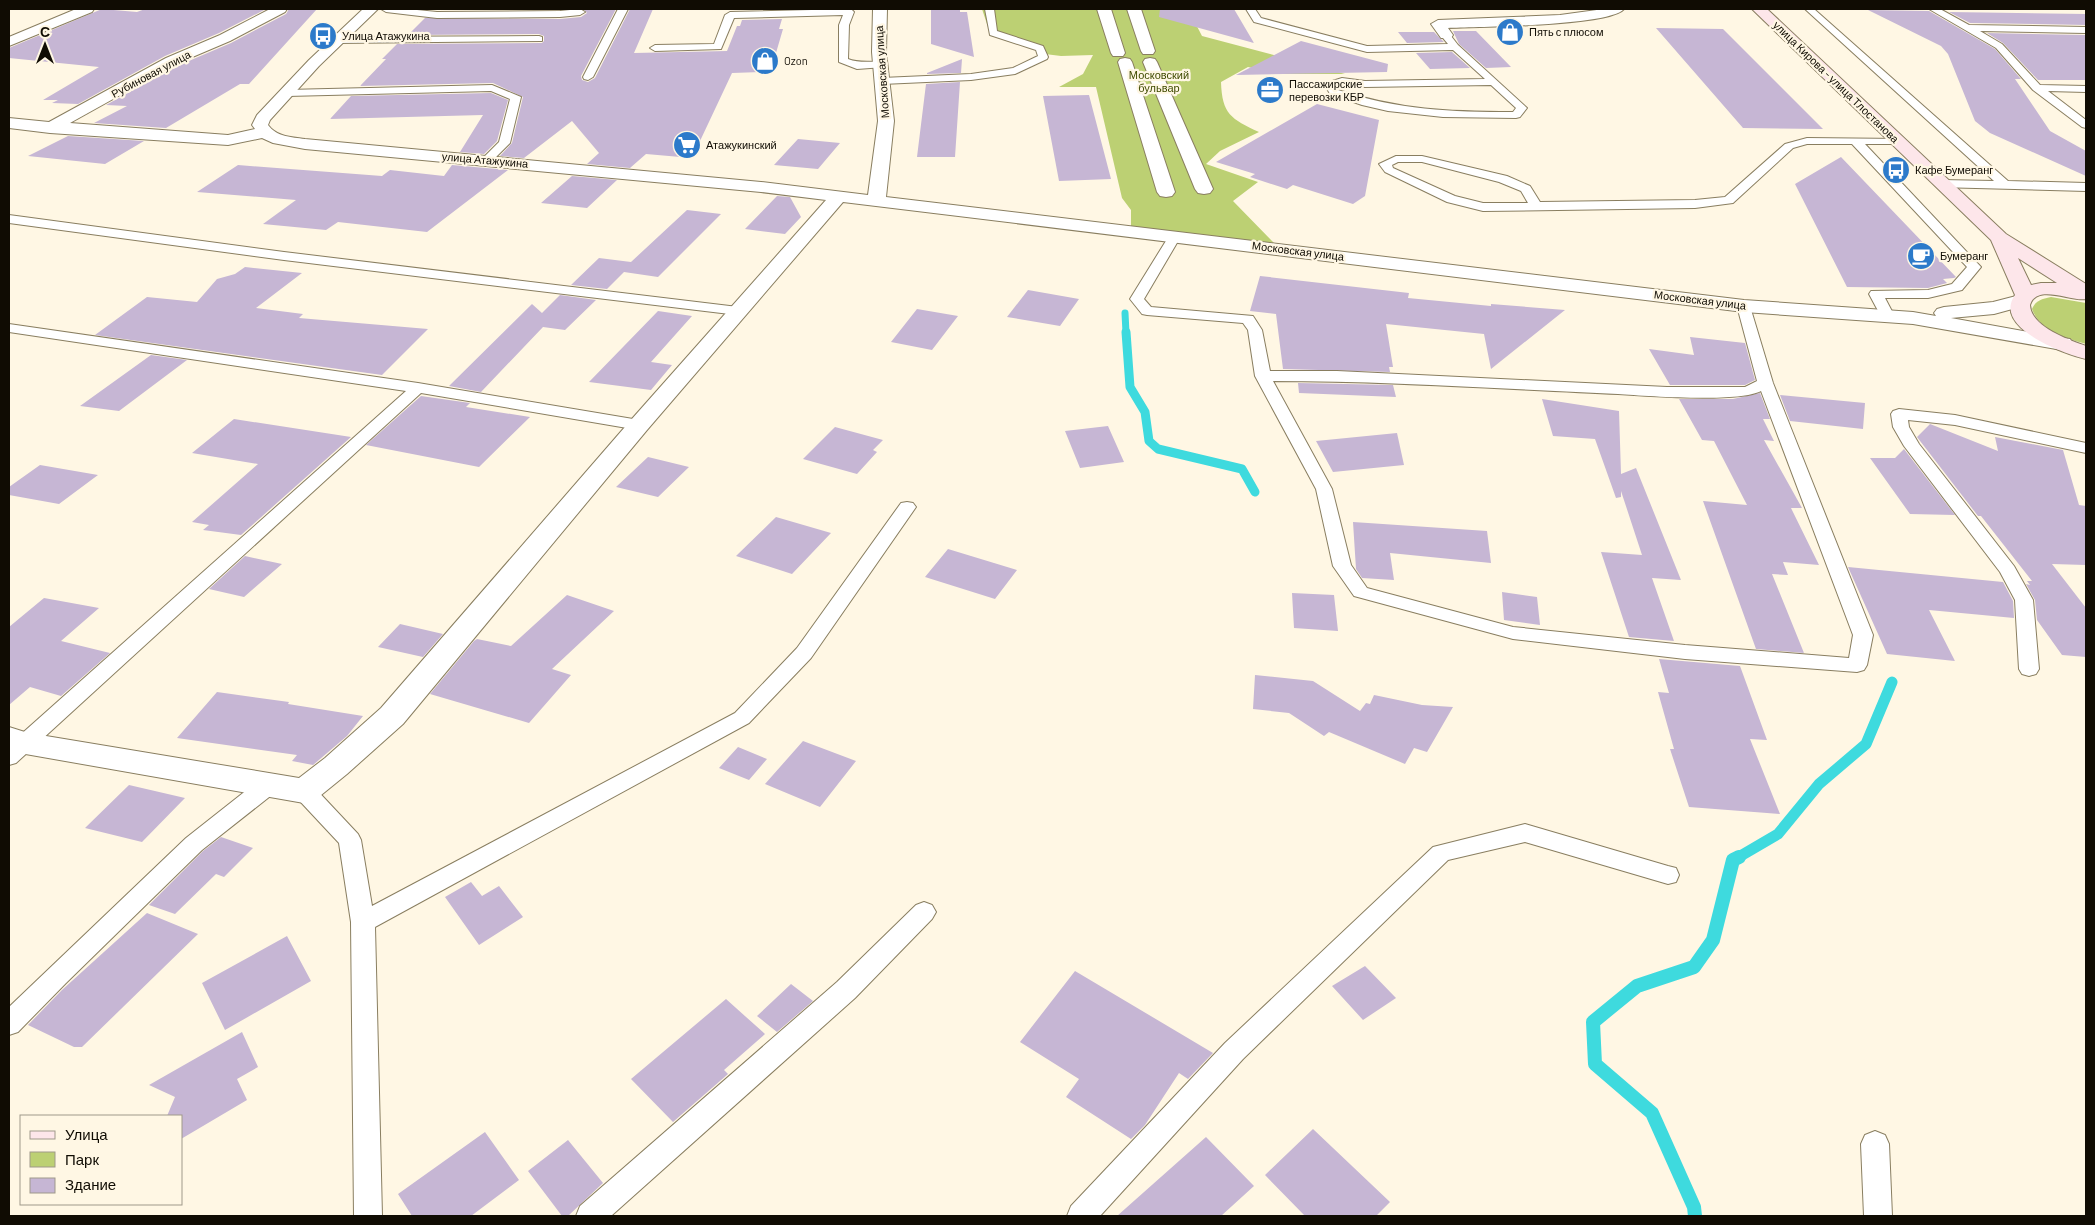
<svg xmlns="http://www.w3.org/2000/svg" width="2095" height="1225" viewBox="0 0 2095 1225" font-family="Barlow,sans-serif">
	<rect width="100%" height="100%" fill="#fff7e4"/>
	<!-- green -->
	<path fill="#bcd073" d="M982 9H1188L1202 36 1345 74H1279L1248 67 1221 82C1222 114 1231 119 1259 132L1220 151 1206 164 1258 182 1233 201 1274 243 1131 227V210L1122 198 1096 87H1059L1083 74 1093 55 1061 56 1045 54 1040 45 989 30Z
		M2051 297 2086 303V344C2066 338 2040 331 2032 309 2036 300 2042 299 2051 297Z"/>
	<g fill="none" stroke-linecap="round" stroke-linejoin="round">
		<!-- stream-far3 -->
		<path stroke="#3edade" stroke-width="7" d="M1125 313 1126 333"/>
		<!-- stream-far2 -->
		<path stroke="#3edade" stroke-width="9" d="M1126 332 1130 387 1145 412 1149 441 1158 449 1242 469 1255 492"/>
		<!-- stream-far1 -->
		<path stroke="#3edade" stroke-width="11" d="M1737 858 1778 834 1819 784 1866 744 1892 682"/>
		<!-- stream -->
		<path stroke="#3edade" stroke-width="14" d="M1695 1216 1694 1207 1652 1113 1595 1064 1593 1022 1637 986 1694 967 1713 940 1733 860 1739 857"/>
	</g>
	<!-- building -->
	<path fill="#c6b6d4" d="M102 9 137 12 145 9H266L219 33 165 56 78 104 52 103 58 100H43L99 67 9 58V48Z
		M289 9H317L249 84H240L166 128 94 123 127 106 106 105 177 66 231 43 286 14Z
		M435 9H564L434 10Z
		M583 9H616L581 76 582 80 588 82 595 78 630 9H653L634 53 727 51 737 26H740L742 20 782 19 779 29H783L771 70H761V72L732 73 692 158 646 154 630 168 587 164 599 153 572 121 524 158 500 156 512 143 523 97 493 83 360 86 386 59H382L397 44 542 43 544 41V36L539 34 408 35 425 18 560 19 581 17 587 13Z
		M931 9H960V12H967L974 57 931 44Z
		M1160 9H1234L1254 43 1159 17Z
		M1868 10 1929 11 1995 49 2021 79H2015L2050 131 2086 151V176L1990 133 1975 121 1948 54 1941 46Z
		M1949 12 2086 14V25L1970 23Z
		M1656 28 1723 29 1823 129 1743 128Z
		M1453 31H1476L1511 67 1486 68 1459 44Z
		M1398 32H1434L1444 42 1407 43Z
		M1987 33 2086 35V80H2038L2003 43Z
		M1301 41 1388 64 1387 72 1236 75Z
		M1452 52 1470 68 1430 69 1416 53Z
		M962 59 961 73 927 74V73Z
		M960 82 955 157H917L926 84Z
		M491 93 508 100 497 141 484 154 460 152 483 115 330 119 351 96Z
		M1089 95 1111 179 1059 181 1043 96Z
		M1317 104 1379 120 1365 196 1353 204 1293 185 1287 189 1250 177 1255 174 1216 162Z
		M68 136 144 141 105 164 28 156Z
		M798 139 840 143 818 169 774 165Z
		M1841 157 1956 277 1954 278 1943 279 1947 283 1928 288 1847 287 1795 184Z
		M238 165 382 176 390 170 444 176 452 165 508 170 427 232 338 222 326 230 263 224 296 200 197 192Z
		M572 176 617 180 587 208 541 203Z
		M777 196 790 197 801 217 785 234 745 229Z
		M687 210 721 214 658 277 624 272 607 289 571 285 599 258 631 262Z
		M245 267 302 273 256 308 303 314 299 318 428 329 382 375 95 335 147 297 197 302 217 279 235 274Z
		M1260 276 1409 293 1408 298 1491 306V304L1565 310 1491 369 1484 334 1386 324 1393 367H1389L1390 372 1283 369 1276 314 1250 311Z
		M1028 290 1079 299 1060 326 1007 317Z
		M560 295 596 300 565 330 543 327 481 392 449 386 532 304 542 313Z
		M917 309 958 316 932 350 891 342Z
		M658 311 692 316 651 362 672 365 651 390 589 382Z
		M1690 337 1745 343 1755 380 1745 385H1670L1649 349 1694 355Z
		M151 355 187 360 119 411 80 406Z
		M1298 383 1393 385 1396 397 1299 393Z
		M1760 393 1770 419H1763L1774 441 1764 440 1802 508H1791L1819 565 1783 562 1788 575 1772 574 1804 653 1756 649 1703 501 1747 505 1714 441 1702 440 1679 399H1733Z
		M1780 395 1865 403 1863 429 1790 421Z
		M421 396 470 403 466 407 530 417 479 467 366 445Z
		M1542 399 1619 411 1621 474 1636 468 1681 580 1652 578 1674 641 1629 637 1601 552 1642 555 1621 491V497L1616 498 1595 439 1553 436Z
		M234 419 351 437 241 535 203 530 209 525 192 522 258 464 192 453Z
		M1930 424 1998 451 1995 437 2063 450 2079 505 2086 506V565L2052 564 2086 608V657L2062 655 2037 620 2035 600 2026 584 2030 585 2027 581H2032L1981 516H1978L1917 437Z
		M1108 426 1124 462 1080 468 1065 431Z
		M835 427 883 440 873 450 877 452 857 474 803 459Z
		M1397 433 1404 465 1333 472 1316 441Z
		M1904 449 1955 515 1910 514 1870 458H1895Z
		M648 457 689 467 658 497 616 487Z
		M40 465 98 475 59 504 9 495V487Z
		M776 517 831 533 792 574 736 556Z
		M1353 522 1487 531 1491 563 1390 553 1394 580 1362 578 1356 569Z
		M948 549 1017 570 995 599 925 577Z
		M245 556 282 564 244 597 209 589Z
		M1848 567 2003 582 2013 601 2014 618 1929 610 1955 661 1887 654Z
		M1502 592 1537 597 1540 625 1504 620Z
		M1292 593 1334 595 1338 631 1294 628Z
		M567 595 614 611 552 669 571 675 529 723 430 694 474 641 477 639 511 646Z
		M44 598 99 608 61 641 110 653 61 696 30 687 9 705V627Z
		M400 624 443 634 423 657 378 647Z
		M1659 659 1740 666 1767 740 1750 739 1780 814 1689 807 1670 749H1674L1658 692 1669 693Z
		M1255 675 1313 681 1360 711 1366 703 1370 704 1374 695 1422 705 1453 707 1427 752 1414 748 1405 764 1329 732 1324 736 1289 713 1253 709Z
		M217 692 289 702 288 704 363 716 347 736 313 765 292 761 297 755 177 738Z
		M803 741 856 761 820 807 765 784Z
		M738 747 767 759 749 780 719 768Z
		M129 785 185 798 142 842 85 828Z
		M221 837 253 848 224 877 216 874 175 914 149 905 203 851Z
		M471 882 482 896 499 886 523 917 479 945 445 897Z
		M147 913 198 934 82 1047H74L28 1025 62 990Z
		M287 936 311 981 225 1030 202 983Z
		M1365 966 1396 998 1363 1020 1332 986Z
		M1075 971 1213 1053 1188 1079 1179 1073 1145 1125 1131 1139 1066 1097 1079 1079 1020 1042Z
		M791 984 813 1001 777 1032 757 1016Z
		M726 999 765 1034 724 1070 728 1074 673 1122 631 1079Z
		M242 1032 258 1067 237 1079 247 1100 181 1139V1116H167L175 1097 149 1085Z
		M1313 1129 1390 1202 1376 1216H1305L1265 1175Z
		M485 1132 519 1180 471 1216H412L398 1194Z
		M1206 1137 1254 1186 1221 1216H1117Z
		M568 1140 603 1183 568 1216H562L528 1171Z"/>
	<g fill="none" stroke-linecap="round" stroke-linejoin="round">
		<!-- lane casing -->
		<g stroke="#897e60" stroke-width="2">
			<path id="lane" d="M381 9H407L437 12 560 11 580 9 585 12 580 15 560 17 437 18 386 12Z
				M618 9H628L593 77 588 80 584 79 583 77Z
				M851 9 854 12 849 25 848 59C860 64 871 60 884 63V67L857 69 839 62V25L843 15 734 18 721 49 655 51 650 48 655 45 714 44 725 15 730 12Z
				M985 9H994L997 31 1043 46 1048 57 1047 59 1015 74 971 80 882 84 877 81 882 78 971 74 1013 68 1038 56 1036 50 990 35Z
				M1246 9H1255L1261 18 1367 46 1448 44 1443 38 1448 35 1451 36 1458 45 1527 108 1520 117 1516 118 1443 117 1388 111 1362 105 1330 94 1325 85 1326 83 1342 78 1365 81 1485 79 1453 50 1367 52 1254 22ZM1343 84 1365 87 1491 85 1516 108 1513 112C1450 112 1399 110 1338 90L1336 86Z
				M1805 9H1814L2008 181 2086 183V191L1937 187 1935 184 1937 181 1941 180 1994 181Z
				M1929 9H1940L1969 25 2086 27V33L1980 31 2002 44 2040 85 2086 86V92L2048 91 2086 120V128L2082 127 2033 90 1996 48Z
				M539 36 542 37V41L336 43 331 40 336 37Z
				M492 85 521 97 510 143 491 162 487 163 481 160 499 142 510 99 491 91 287 96 282 93 287 90Z
				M1807 138 1901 139 1903 141 1897 144H1865L1981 267 1962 290 1928 298H1885L1895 317 1888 321 1883 320 1869 294 1871 291 1928 290 1952 284 1967 267 1852 144H1807L1793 148 1733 203 1695 208 1483 211 1447 202 1385 172 1379 164 1396 156H1422L1507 176 1530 186 1540 202 1695 200 1725 197 1785 144ZM1398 162H1422L1499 182 1521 191 1528 203H1483L1455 196 1393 168 1392 165Z
				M9 215 284 252 738 307 745 311 738 315 284 260 9 223Z
				M1175 232 1181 236 1144 299 1151 307 1253 316 1262 330 1270 371H1337L1667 387H1745L1757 381 1737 306 1739 303H1749L1773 383 1873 635 1867 665 1864 670 1857 672 1685 659 1513 639 1354 596 1333 566 1316 489 1255 376 1248 330 1243 323 1147 315 1142 314 1130 299 1169 236ZM1273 381C1388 381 1503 389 1618 394 1647 396 1738 403 1761 391L1853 635 1849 658 1685 645 1513 627 1367 588 1351 565 1332 489Z
				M9 324 418 383 639 420 645 422 647 425 645 428 639 430 421 393 16 763 9 765V745L406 391 9 332Z
				M1899 409 1955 415 2086 443V453L1955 425 1908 420 1909 427 1919 444 2014 566 2033 600 2039 669 2036 674 2029 676 2022 674 2019 669 2015 600 2000 572 1904 446 1893 427 1891 414 1893 411Z
				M907 502 913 503 916 507 811 658 749 723 375 927 382 1216H354L351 922 339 843 296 797 293 791 296 785 304 783 312 785 358 834 361 840 372 906 735 713 797 648 901 503Z
				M270 776 278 778 281 784 278 790 202 850 66 983 18 1032 9 1035V1007L186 838 262 778Z
				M1525 824 1668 866 1676 868 1679 875 1676 882 1668 884 1525 842 1448 860 1243 1059 1100 1216H1067L1071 1206 1225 1043 1433 847Z
				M924 902 932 905 936 912 932 919 855 998 611 1216H576L580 1206 837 982 916 905Z
				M1875 1131 1885 1135 1889 1144 1892 1216H1864L1861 1144 1865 1135Z"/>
		</g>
		<!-- street casing -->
		<g stroke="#897e60" stroke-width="2">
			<path id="street" d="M76 9H94L92 12 9 46V37Z
				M270 9H287L285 12 230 41 176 64 70 123 228 135 255 129 252 125 257 115 309 60 363 9H378L319 66 270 120 268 125C277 137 291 137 305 139L761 182 868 195 878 121 872 52 873 9H887L886 52 894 121 886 197 1744 300 1913 312 1936 316 1934 313 1937 309 1944 307 1993 302 2020 295 2027 297 2030 301 2027 305 1994 314 1951 318 2062 338 2070 339 2073 344 2070 349 2062 350 1913 324 1744 312 843 202 647 430 403 724 347 774 315 800 304 803 14 752 9 750V727L28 733 299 778 325 758 381 708 631 420 826 200 761 192 305 149 273 143 262 138 228 145 50 133 9 128V118L49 122 166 58 220 35Z
				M1097 9H1111L1125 53 1123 56H1113L1111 53Z
				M1127 9H1141L1155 51 1153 54H1143L1141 51Z
				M1604 9H1624C1610 26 1475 27 1448 28L1453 35 1451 38H1441L1431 24 1438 20 1560 15Z
				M1125 58 1130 59 1132 62 1175 192 1172 196 1166 197 1160 196 1157 192 1118 62 1120 59Z
				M1150 58 1155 59 1157 62 1213 189 1210 193 1204 194 1198 193 1195 189 1143 62 1145 59Z"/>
		</g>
		<!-- secondary casing -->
		<g stroke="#897e60" stroke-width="2">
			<path id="secondary" d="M1752 9H1767L2006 234 2086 284V299C2071 302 2037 283 2030 305 2031 327 2069 340 2086 346V359C2063 354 1992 327 2015 295L1991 240ZM2018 258 2057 283H2041L2031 285Z"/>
		</g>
		<!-- lane -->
		<use href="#lane" fill="#fff" fill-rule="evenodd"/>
		<!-- street -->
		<use href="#street" fill="#fff" fill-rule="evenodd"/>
		<!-- secondary -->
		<use href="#secondary" fill="#fde6ea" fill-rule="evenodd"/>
	</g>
	<!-- icons -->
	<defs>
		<g id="shop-disc" transform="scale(1.4375)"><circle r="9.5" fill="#2c7aca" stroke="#fff7e4"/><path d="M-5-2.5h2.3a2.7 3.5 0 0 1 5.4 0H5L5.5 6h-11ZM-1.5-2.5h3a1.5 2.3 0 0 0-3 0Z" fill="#fff"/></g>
		<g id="bus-disc" transform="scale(1.4375)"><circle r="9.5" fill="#2c7aca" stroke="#fff7e4"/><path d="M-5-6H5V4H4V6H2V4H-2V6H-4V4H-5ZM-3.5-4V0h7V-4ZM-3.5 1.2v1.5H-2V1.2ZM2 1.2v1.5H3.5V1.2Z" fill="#fff"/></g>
		<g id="office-disc" transform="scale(1.4375)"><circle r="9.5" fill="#2c7aca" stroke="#fff7e4"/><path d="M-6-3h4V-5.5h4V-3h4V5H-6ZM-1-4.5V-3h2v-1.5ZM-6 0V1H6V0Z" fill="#fff"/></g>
		<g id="supermarket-disc" transform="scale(1.4375)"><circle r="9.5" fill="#2c7aca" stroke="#fff7e4"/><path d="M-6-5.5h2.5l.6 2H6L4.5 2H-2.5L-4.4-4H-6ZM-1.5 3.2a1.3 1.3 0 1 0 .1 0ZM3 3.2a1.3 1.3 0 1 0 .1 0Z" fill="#fff"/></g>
		<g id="cafe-disc" transform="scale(1.4375)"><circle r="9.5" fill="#2c7aca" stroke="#fff7e4"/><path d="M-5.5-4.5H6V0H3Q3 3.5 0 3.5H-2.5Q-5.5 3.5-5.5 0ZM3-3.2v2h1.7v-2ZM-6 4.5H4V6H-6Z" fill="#fff"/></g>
	</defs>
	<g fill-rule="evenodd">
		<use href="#shop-disc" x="1510" y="32"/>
		<use href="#bus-disc" x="323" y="36"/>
		<use href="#shop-disc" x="765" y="61"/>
		<use href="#office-disc" x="1270" y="90"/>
		<use href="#supermarket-disc" x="687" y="145"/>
		<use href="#bus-disc" x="1896" y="170"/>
		<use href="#cafe-disc" x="1921" y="256"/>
	</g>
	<g text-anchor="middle" stroke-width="4.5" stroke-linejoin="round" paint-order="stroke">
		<!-- far-poi labels -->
		<g font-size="11" fill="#100c03" stroke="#fff7e4" text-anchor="start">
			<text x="1529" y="36">Пять с плюсом</text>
			<text x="342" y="40">Улица Атажукина</text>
			<text x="784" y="65">Ozon</text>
			<text x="1289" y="88">Пассажирские<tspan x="1289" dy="13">перевозки КБР</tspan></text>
			<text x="706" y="149">Атажукинский</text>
			<text x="1915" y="174">Кафе Бумеранг</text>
			<text x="1940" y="260">Бумеранг</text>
		</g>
		<!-- far-street labels -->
		<g font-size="11" fill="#100c03" stroke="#fff7e4">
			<text transform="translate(882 72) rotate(-94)" y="4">Московская улица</text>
			<text transform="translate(151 74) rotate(-28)" y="4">Рубиновая улица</text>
			<text transform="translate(1836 82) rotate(44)" y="4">улица Кирова - улица Тлостанова</text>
			<text transform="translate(485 160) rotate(5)" y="4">улица Атажукина</text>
			<text transform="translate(1298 251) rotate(7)" y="4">Московская улица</text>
			<text transform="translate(1700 300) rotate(7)" y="4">Московская улица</text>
		</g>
		<!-- far-park labels -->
		<g font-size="11" fill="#3f4b00" stroke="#fff7e4">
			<text x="1159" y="79">Московский<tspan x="1159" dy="13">бульвар</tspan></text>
		</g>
	</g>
	<!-- border -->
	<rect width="2095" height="1225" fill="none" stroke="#100c03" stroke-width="20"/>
	<!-- legend -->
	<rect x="20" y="1115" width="162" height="90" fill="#fff7e4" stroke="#9f998a"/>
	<rect x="30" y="1131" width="25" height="8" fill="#fde6ea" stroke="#9f998a"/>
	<text x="65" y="1140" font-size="15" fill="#100c03">Улица</text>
	<rect x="30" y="1152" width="25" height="15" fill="#bcd073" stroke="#9f998a"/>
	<text x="65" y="1165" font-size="15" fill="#100c03">Парк</text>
	<rect x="30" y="1178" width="25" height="15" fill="#c6b6d4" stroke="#9f998a"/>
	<text x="65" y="1190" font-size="15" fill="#100c03">Здание</text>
	<!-- north arrow -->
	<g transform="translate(45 45)" stroke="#fff7e4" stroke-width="4" paint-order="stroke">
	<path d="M0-4L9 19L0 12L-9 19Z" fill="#100c03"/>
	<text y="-8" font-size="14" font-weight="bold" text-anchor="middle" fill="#100c03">С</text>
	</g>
</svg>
